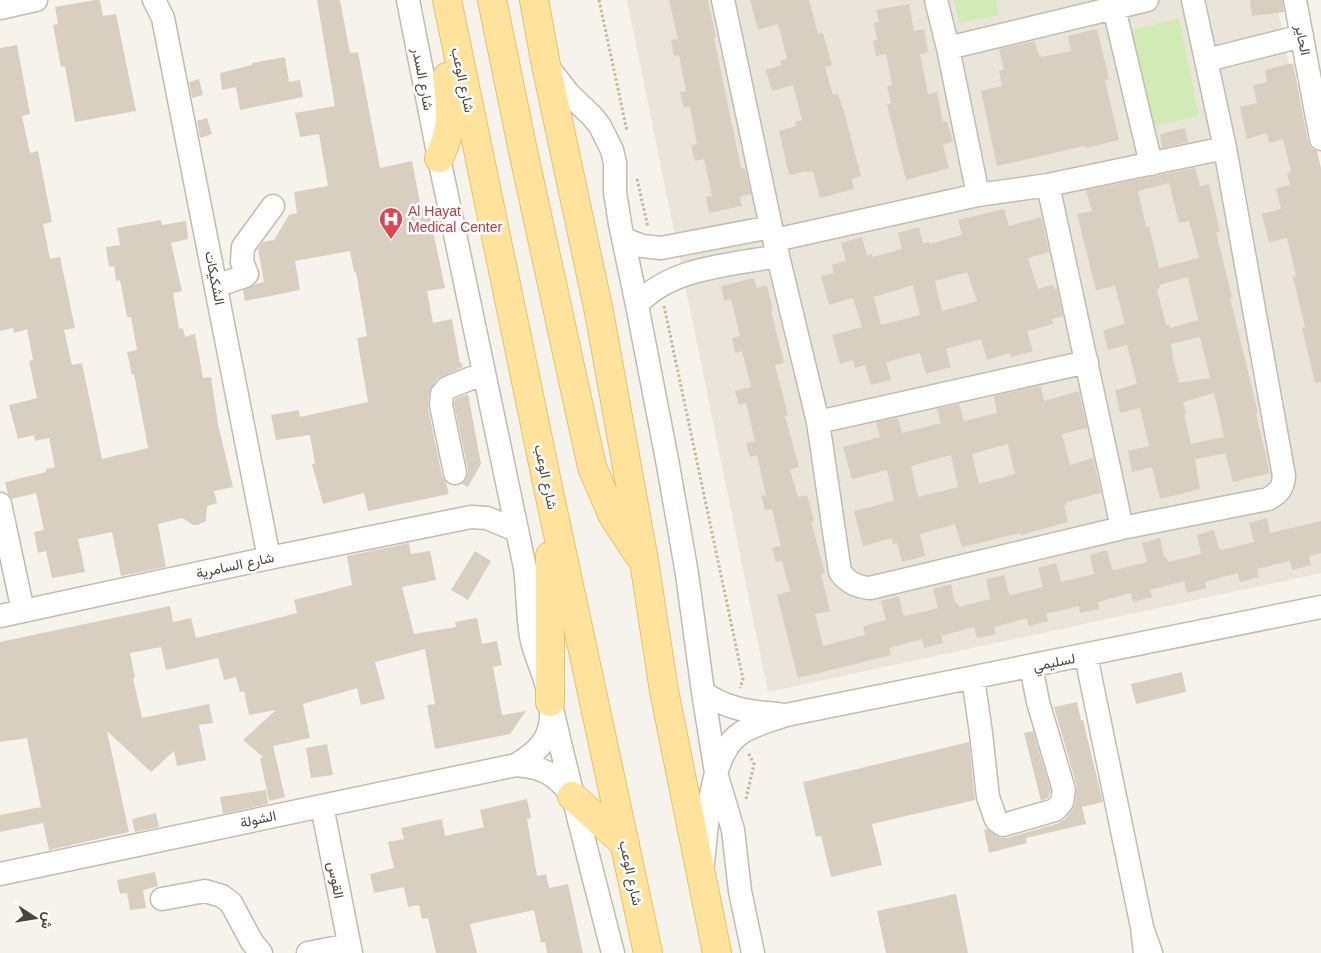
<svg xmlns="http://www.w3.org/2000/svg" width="1321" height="953" viewBox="0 0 1321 953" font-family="Arial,Vazirmatn,sans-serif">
	<rect width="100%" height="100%" fill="#f6f3ec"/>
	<!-- residential -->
	<path fill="#eae5da" d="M627 0H1276L1321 221V573L768 692Z"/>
	<!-- green -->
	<path fill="#d2eab5" d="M954 0H996L999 15 959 23Z
		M1179 18 1199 116 1148 128 1130 31Z"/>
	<!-- building -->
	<path fill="#d8cfc1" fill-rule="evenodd" d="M95 0H100L103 16 116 14 136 111 75 122 65 66 61 67 53 25 58 24 55 7Z
		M317 0H340L350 53 358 52 380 168 412 161 421 208 428 207 445 288 427 291 433 323 452 319 460 363H462L463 367 437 379 429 393 428 408 442 476 446 482 449 494 368 511 364 493 323 504 312 464 315 463 310 435 276 440 271 415 299 410 300 417 368 402 357 338 367 336 356 272H354L350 251 295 261 300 290 245 301 243 290 256 284 264 282 258 249 263 242 274 240 289 215 297 213 294 192 328 186 319 134 300 137 295 113 335 106Z
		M669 0H708L716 37 714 38 741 168H745L751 194 740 197 742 206 709 213 706 197 712 196 704 159 695 161 691 145 697 144 690 106 684 108 680 92 686 91 679 55 674 56 671 40 678 39Z
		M750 0H809L818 34 823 33 832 65 825 67 833 95 838 94 844 112 861 176 852 179 854 189 820 198 813 171 807 172V171L789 175 779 131 796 126 795 122 802 120 793 85 772 91 766 70 782 65 780 61 787 59 778 24 758 30Z
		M1250 0H1282L1284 12 1252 16Z
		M909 4 914 31 924 29 928 52 920 54 928 94 937 92 943 122 947 121 953 142 943 145 949 168 906 180 887 104 891 103 887 86 892 85 886 54 876 56 873 41 877 40 874 23 879 22 876 10Z
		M1097 29 1109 79 1105 80 1119 140 1085 148 1084 146 997 166 981 91 1002 86 999 71 1004 70 999 49 1035 41 1039 56 1041 55 1042 57 1071 51 1068 36Z
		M17 45 30 114 22 116 30 153 38 151 52 222 43 224 50 259 60 257 75 328 64 330 72 365 82 363 102 459 148 448 134 374 132 375 127 352 137 350 131 317H127L120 280 116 281 114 266 109 267 106 247 120 245 117 228 161 220 162 225 186 221 188 239 171 243 182 291 173 293 179 329 183 328 185 337 195 334 203 378 211 377 218 424 233 487 214 491 217 503 207 506 206 521 198 525H193L182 518 158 524 166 567 121 576 112 532 78 539 85 572 52 578 46 551 38 553 34 532 44 530 36 493 12 499 8 494 5 482 46 472V469L55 467 49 438 35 441 34 435 18 439 9 405 37 398 29 361 33 360 27 329 14 333 13 328 0 331V48Z
		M285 57 289 82 300 80 303 97 240 110 236 87 222 90 220 73 252 65V63Z
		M1293 63 1308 141 1311 148 1317 151 1321 168V382L1315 383 1302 328 1305 327 1293 277 1296 276 1287 238 1269 242 1262 214 1281 209 1276 188 1290 185 1287 173 1291 172 1283 139 1269 143 1267 133 1247 139 1240 107 1257 103 1253 85 1267 82 1265 70Z
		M199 79 203 95 192 98 189 82Z
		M207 118 212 134 200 138 197 121Z
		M1185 128 1188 142 1162 148 1160 134Z
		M1195 168 1200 186 1209 184 1220 231 1216 232 1232 297 1230 298 1258 413 1256 414 1270 473 1233 482 1225 453 1197 459 1195 460 1200 489 1160 499 1152 467 1132 472 1128 451 1149 446 1140 408 1120 413 1115 390 1137 384 1127 345 1108 350 1103 330 1125 324 1115 286 1096 290 1077 214 1092 211 1086 190ZM1169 183 1179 223 1189 221 1199 258 1159 268 1149 226 1146 227 1138 191ZM1188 277 1198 320 1170 328 1169 324 1166 325 1157 289 1160 288 1159 285ZM1200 337 1210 378 1179 383 1172 354 1173 353 1171 344ZM1214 393 1224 437 1191 444 1184 414H1186L1183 402Z
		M1004 209 1009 226 1041 217 1049 252 1028 258 1038 289 1053 285 1054 289 1057 288 1063 316 1052 319 1053 324 1027 331 1033 351 1011 357 1010 353 987 360 981 339 946 349 951 367 926 374 920 353 886 362 891 380 871 385 865 365 855 368 853 360 840 364 832 335 862 327 853 298 829 305 821 276 834 273 832 265 846 261 841 243 862 237 867 256 872 254V257L902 249 898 233 919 227 923 244 929 242 930 244 962 235 958 220ZM967 272 977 301 942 311 935 281ZM913 285 920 315 881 325 874 297Z
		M754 278 757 288 767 285 773 311H771L784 363 775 365 788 415 785 416 799 467 790 470 798 497 807 495 814 521H811L825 573 821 574 830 611 815 614 823 646 865 635 863 626 886 620 881 601 899 596 903 615 906 616 938 608 933 589 951 584 955 603H958L959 607 990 599 986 579 1004 575 1009 594 1011 595 1043 587 1038 568 1056 563 1061 582 1094 574 1090 555 1107 550 1112 569 1115 570 1147 562 1142 543 1160 538 1164 557H1167L1168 562 1201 554 1197 535 1214 530 1219 549 1222 548V550L1254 542 1249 523 1267 518 1270 533 1321 521V553L1309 556 1311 565 1292 570 1290 561 1257 569 1259 577 1240 582 1238 573 1205 582 1206 588 1187 593 1184 581 1150 590 1152 597 1133 602 1131 593 1098 602 1099 609 1080 613 1079 606 1046 614 1048 621 1029 626 1027 618 994 627 996 634 977 638 974 627 941 636 943 643 924 648 922 639 889 648 891 655 798 678 777 595 790 591 782 561 776 562 772 548 781 546 772 509 765 510 761 496 766 495 757 455 750 457 746 443 755 441 746 403 739 405 735 391 751 387 742 351 735 353 732 338 740 336 731 299 724 301 721 286Z
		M1041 386 1044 401 1079 391 1087 428 1062 434 1070 465 1093 458 1101 493 1066 502 1067 505H1064L1068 522 1021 535 1020 533 962 547 955 524 920 534 925 556 902 562 897 543 893 544 892 538 863 546 854 511 894 501 887 470 852 479 843 447 880 437 876 422 898 418 902 433 941 423 937 409 959 404 964 421 969 420 997 413 994 396ZM1008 444 1015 474 979 484 972 454ZM951 455 958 487 918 497 911 466Z
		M468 394 481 464 468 487 462 484 467 478 468 470 454 404 455 399Z
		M409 543 411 554 430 551 436 580 402 587 414 634 456 627 455 622 477 618 482 644 497 641 502 665 493 667 502 715 526 711 510 734 435 749 427 705 435 704 425 649 375 662 385 699 361 705 357 688 303 704 310 738 273 746 285 797 269 801 260 758 263 757 243 740 276 710 249 715 244 691 240 692 236 677 224 680 218 658 166 670 161 647 130 653 135 678H133L142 718 209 704 213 723 199 725 206 760 177 766 174 751 151 772 107 731 129 832 49 850 43 823 0 832V815L41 807 27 738 0 742V642L170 606 173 622 191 618 196 638 262 622 297 613 294 600 352 585 347 556Z
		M475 551 491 561 468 600 451 590Z
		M1182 672 1186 692 1136 704 1131 684Z
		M1077 702 1081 720H1083L1103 802 1082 807 1086 824 1026 838 1027 843 989 853 984 830 987 829 1000 838H1007L1059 823 1065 819 1072 810 1075 804 1077 787 1054 707Z
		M1033 731 1051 791 1048 798 1041 801 1024 733Z
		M969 742 975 800 872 824 882 865 831 877 821 836 816 837 803 782Z
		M327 744 333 775 311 778 306 748Z
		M266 790 268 804 223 814 220 797Z
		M527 799 531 818 527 819 537 876 546 874 549 888 568 884 583 953H547L545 942 541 943 534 910 470 924 477 953H436L428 918 422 919 419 905 408 907 404 887 374 893 370 874 394 868 388 842 404 839 401 828 442 819 445 836 484 827 480 810Z
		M156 813 159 827 135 832 132 819Z
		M155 872 158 886 143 890 146 908 130 910 127 893 120 894 117 880Z
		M956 894 968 953H886L877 911Z"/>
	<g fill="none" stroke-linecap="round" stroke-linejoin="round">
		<!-- minor casing -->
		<g stroke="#c2bbae" stroke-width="25">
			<path id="minor" d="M154 0 163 18 269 558
				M408 0 439 158 525 568C528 591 527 613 531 636 534 654 543 670 547 687 567 776 590 864 613 953
				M723 0 771 227 818 422 840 572C848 583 857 587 870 588L1122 528 1268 499C1279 493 1283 488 1284 476L1225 148 1193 0
				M1295 0 1321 139
				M0 8 36 0
				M1114 8 1151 164
				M948 48 1147 0
				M1207 60 1302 36
				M547 66 569 94 592 116 600 126 612 150 615 163V192L620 224 637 305 668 465 687 574 703 692 716 773 733 830 740 891 753 953
				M1048 185 1122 528
				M978 195 1048 185 1225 148
				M624 239 642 246 661 248 771 227
				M775 240 978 195 948 48 936 0
				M216 286 245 276 247 274 242 262 243 247 273 206
				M637 305C670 267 731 265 778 256
				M818 422 1087 362
				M455 473 441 405 442 394 447 388 484 373
				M0 504 23 611
				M0 616 269 558 471 517 487 518 516 530
				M1086 656 1142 927
				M973 678 981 733 988 797 996 820 1003 825 1055 810 1062 802 1064 790 1038 702 1031 666
				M703 692C726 709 750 712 778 714
				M516 765C536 753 552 739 551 713
				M322 806 351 953
				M703 863C707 829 709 759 737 736 750 725 770 721 786 715L1321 607
				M0 874 516 765C543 767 556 774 572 796
				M162 899 205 891 222 896 231 903 252 942 261 953
				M308 953 349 945
				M1145 953 1142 927 1151 953"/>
		</g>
		<!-- major casing -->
		<g stroke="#e6c16a" stroke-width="30">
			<path id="major" d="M447 0 550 497 648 953
				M492 0 523 151 592 467 613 516 638 554
				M534 0 546 65 599 312 644 561 664 691 717 953
				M439 158C454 126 451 111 447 77
				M550 702V556
				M572 796 625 844"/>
		</g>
		<!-- path -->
		<path stroke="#c4b79f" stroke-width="3" stroke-dasharray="2.5 2.5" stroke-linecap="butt" d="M599 0 627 131
			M637 179 648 227
			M664 306 743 679 740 688
			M746 799 754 764 748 752"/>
		<!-- minor -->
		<use href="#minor" stroke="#fff" stroke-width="22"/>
		<!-- major -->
		<use href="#major" stroke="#ffe39c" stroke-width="28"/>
	</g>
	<!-- icons -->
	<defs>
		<g id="hospital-pin" transform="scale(1.25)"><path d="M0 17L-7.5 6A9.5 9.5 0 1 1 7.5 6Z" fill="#e0444e" stroke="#fff"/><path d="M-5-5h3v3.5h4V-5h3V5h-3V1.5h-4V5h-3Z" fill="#fff"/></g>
	</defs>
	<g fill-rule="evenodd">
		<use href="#hospital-pin" x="391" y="219"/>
	</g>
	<g text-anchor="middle" stroke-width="5" stroke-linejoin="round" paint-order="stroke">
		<!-- street labels -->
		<g font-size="14" fill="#4b4439" stroke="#fff">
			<text transform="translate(1303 40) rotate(79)" y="5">الحاير</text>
			<text transform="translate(423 79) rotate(79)" y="5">شارع السدر</text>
			<text transform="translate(463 80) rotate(78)" y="5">شارع الوعب</text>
			<text transform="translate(215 278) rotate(79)" y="5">الشكيكات</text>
			<text transform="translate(546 477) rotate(78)" y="5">شارع الوعب</text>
			<text transform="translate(235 565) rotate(-12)" y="5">شارع السامرية</text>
			<text transform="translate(1054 662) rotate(-11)" y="5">لسليمي</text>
			<text transform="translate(258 819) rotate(-12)" y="5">الشولة</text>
			<text transform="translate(631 873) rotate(78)" y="5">شارع الوعب</text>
			<text transform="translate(336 880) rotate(79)" y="5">القوس</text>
		</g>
		<!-- health labels -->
		<g font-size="14" fill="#be3a42" stroke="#fff" text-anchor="start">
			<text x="408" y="216">Al Hayat<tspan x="408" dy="16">Medical Center</tspan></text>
		</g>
	</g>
	<!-- north arrow -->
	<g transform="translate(35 918) rotate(102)" stroke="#ffffff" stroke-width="4" paint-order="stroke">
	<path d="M0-4L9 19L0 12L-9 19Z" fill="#4b4439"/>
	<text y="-8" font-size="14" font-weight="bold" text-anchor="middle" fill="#4b4439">ش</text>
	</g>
</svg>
